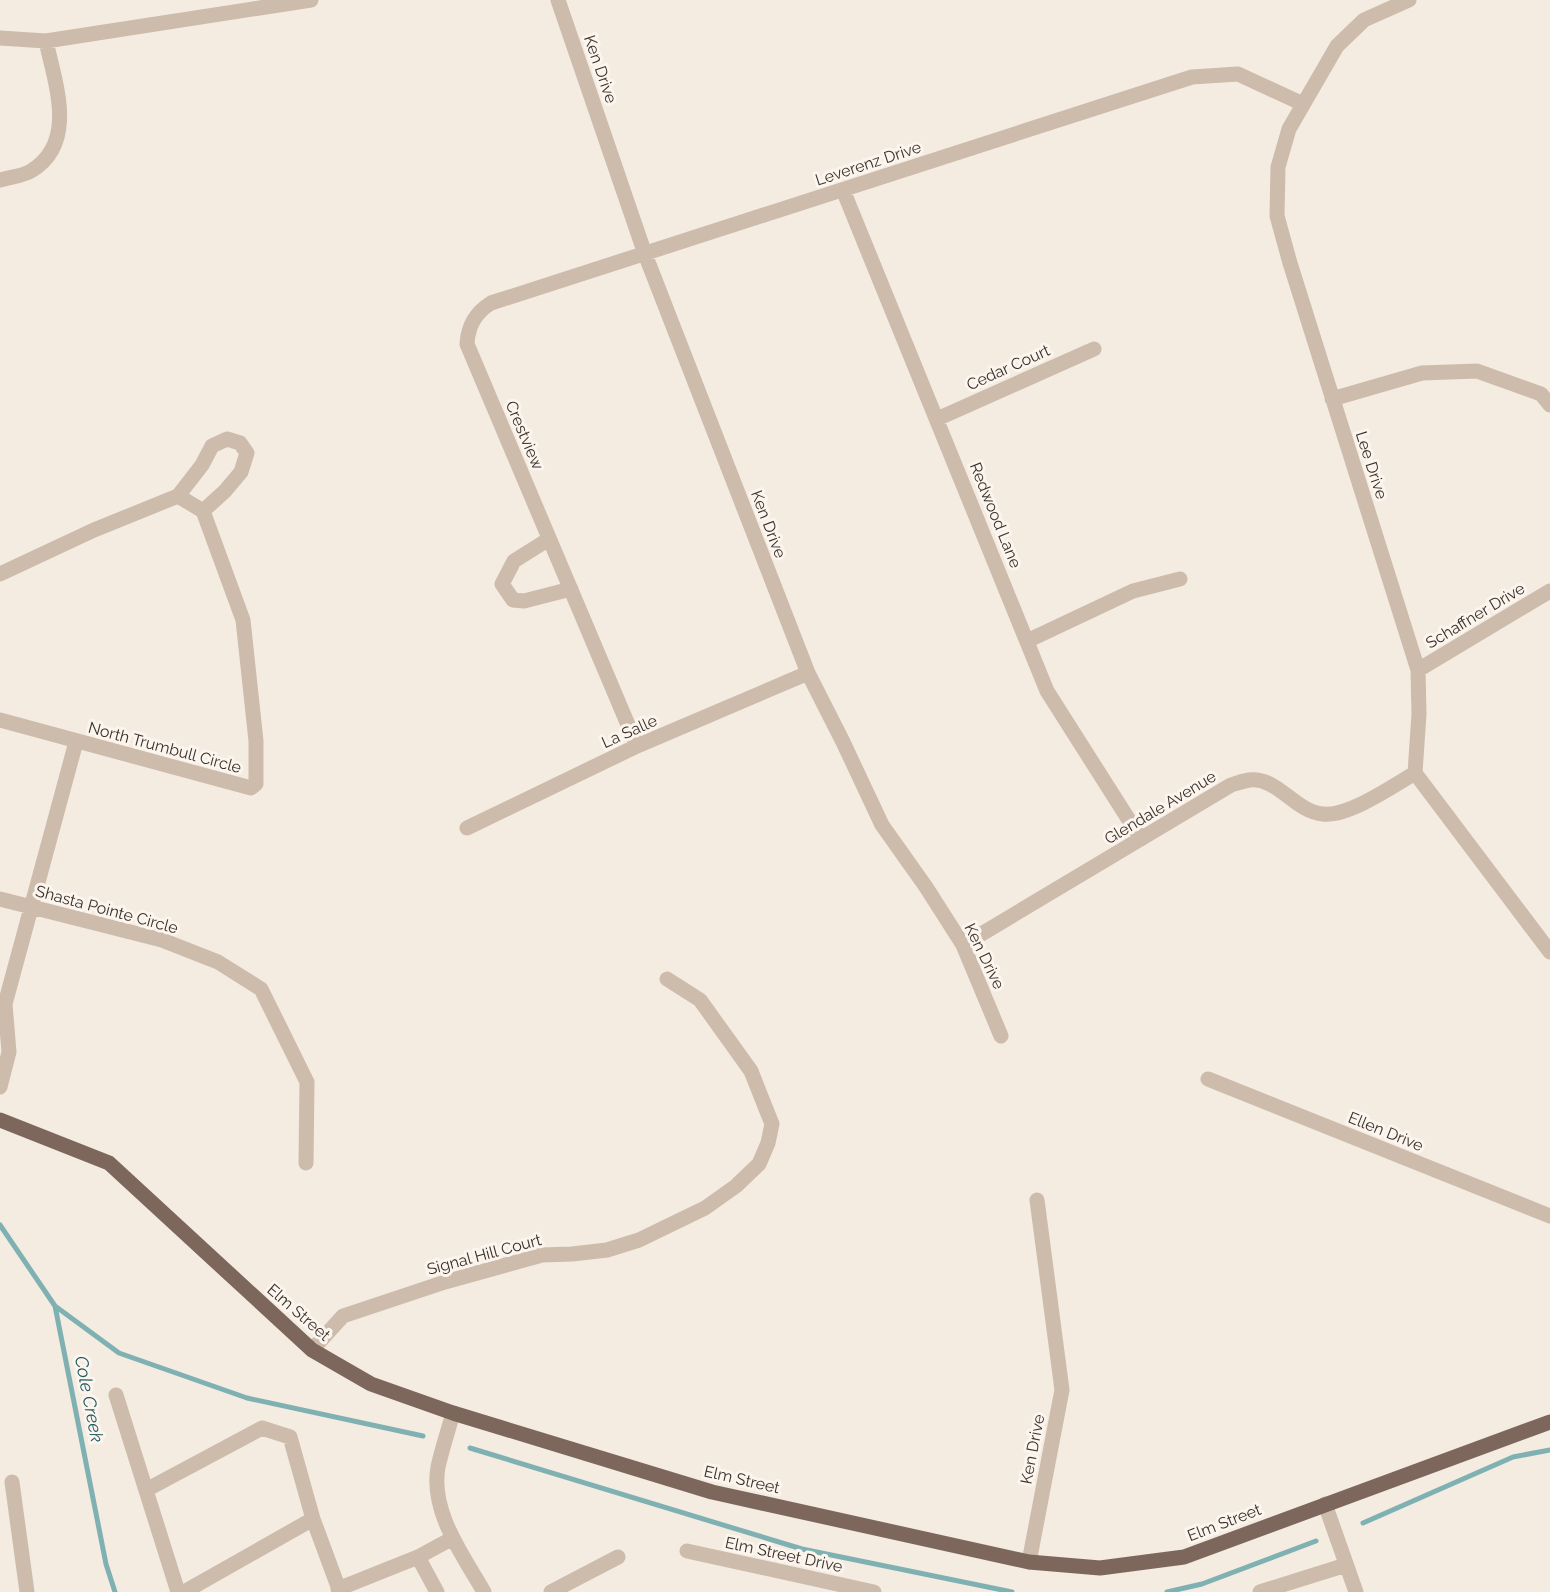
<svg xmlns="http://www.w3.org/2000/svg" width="1550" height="1592" viewBox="0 0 1550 1592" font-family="Raleway,sans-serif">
	<rect width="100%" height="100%" fill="#f4ebe1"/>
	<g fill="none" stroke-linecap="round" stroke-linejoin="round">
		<!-- stream -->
		<path stroke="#7fb0b2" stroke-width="5" d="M0 1225 55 1306 106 1564 115 1592
			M55 1306 119 1353 247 1398 423 1436
			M470 1448 802 1549 1012 1592
			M1363 1523 1513 1457 1550 1450
			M1167 1592 1202 1584 1316 1541"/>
		<!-- minor -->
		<path stroke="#cdbbac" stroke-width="15" d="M558 0 645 254 808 673 843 742 882 825 926 887 963 945 1001 1036
			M1409 0 1364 20 1337 46 1289 129 1278 167 1277 216 1290 263 1418 670 1419 714 1415 773 1550 952
			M0 38 46 41 311 0
			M0 180C10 177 23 176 31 171 78 143 55 83 46 41
			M843 190 1047 691 1141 839
			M1332 399 1422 373 1477 371 1541 394 1550 405
			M937 419 1094 349
			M178 496 202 465 212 446 227 439 240 443 247 453 241 472 225 491 203 511
			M549 539 514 561 502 584 513 600 524 601 571 589
			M0 574 94 530 178 496 203 511 243 620 256 741V784L251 788 0 720
			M1027 641 1133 591 1180 579
			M1418 670 1550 591
			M637 746 467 344C468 326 475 313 491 303L1192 77 1238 74 1303 104
			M467 828 637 746 808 673
			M0 899 162 940 218 962 261 989 307 1082 306 1163
			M963 945 1231 785C1237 783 1243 781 1249 780 1277 776 1295 812 1323 814 1348 817 1393 786 1415 773
			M1208 1079 1550 1216
			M0 1087 9 1052 5 1004 76 742
			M312 1350 343 1316 445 1282 542 1255 572 1254 607 1250 639 1240 705 1208 736 1186 759 1164 768 1143 772 1124 751 1071 700 1000 667 979
			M116 1395 178 1592
			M453 1413C448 1431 442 1449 438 1467 430 1512 463 1555 484 1592
			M12 1482 27 1592
			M146 1490 262 1428 290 1437 313 1519
			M1325 1504 1356 1592
			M687 1551 874 1592
			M418 1557 437 1592
			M1029 1562 1062 1390 1037 1200
			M338 1589 418 1557 453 1538
			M184 1592 313 1519 340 1592
			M551 1592 618 1557
			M1260 1592 1346 1565"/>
		<!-- major -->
		<path stroke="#7d675c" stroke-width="15" d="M0 1120 109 1163 312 1350 371 1384 453 1413 712 1492 1029 1562 1100 1568 1184 1557 1550 1422"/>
	</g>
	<g text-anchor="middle" stroke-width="6" stroke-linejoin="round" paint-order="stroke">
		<!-- street labels -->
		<g font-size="16" fill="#3b302b" stroke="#fbf5ee">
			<text transform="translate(601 69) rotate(71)" y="6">Ken Drive</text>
			<text transform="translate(868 163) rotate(-18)" y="6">Leverenz Drive</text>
			<text transform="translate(1008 367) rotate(-24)" y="6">Cedar Court</text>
			<text transform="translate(525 435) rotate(67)" y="6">Crestview</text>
			<text transform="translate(1372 465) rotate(72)" y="6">Lee Drive</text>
			<text transform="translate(996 515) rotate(68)" y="6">Redwood Lane</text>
			<text transform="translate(769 524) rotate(69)" y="6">Ken Drive</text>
			<text transform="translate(1475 615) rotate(-31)" y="6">Schaffner Drive</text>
			<text transform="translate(629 731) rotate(-24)" y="6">La Salle</text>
			<text transform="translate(165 747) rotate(15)" y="6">North Trumbull Circle</text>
			<text transform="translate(1160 807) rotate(-31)" y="6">Glendale Avenue</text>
			<text transform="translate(107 909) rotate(15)" y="6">Shasta Pointe Circle</text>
			<text transform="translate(985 956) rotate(64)" y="6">Ken Drive</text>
			<text transform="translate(1386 1131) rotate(22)" y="6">Ellen Drive</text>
			<text transform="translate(484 1254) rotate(-15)" y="6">Signal Hill Court</text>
			<text transform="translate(299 1312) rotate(41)" y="6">Elm Street</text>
			<text transform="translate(1032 1449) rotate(-79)" y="6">Ken Drive</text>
			<text transform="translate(742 1479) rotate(13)" y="6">Elm Street</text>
			<text transform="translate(1224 1522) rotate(-21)" y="6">Elm Street</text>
			<text transform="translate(784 1554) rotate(12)" y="6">Elm Street Drive</text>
		</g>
		<!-- water labels -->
		<g font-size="18" font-style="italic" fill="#1f5a5e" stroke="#fbf5ee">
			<text transform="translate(89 1399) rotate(79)" y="6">Cole Creek</text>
		</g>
	</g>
</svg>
